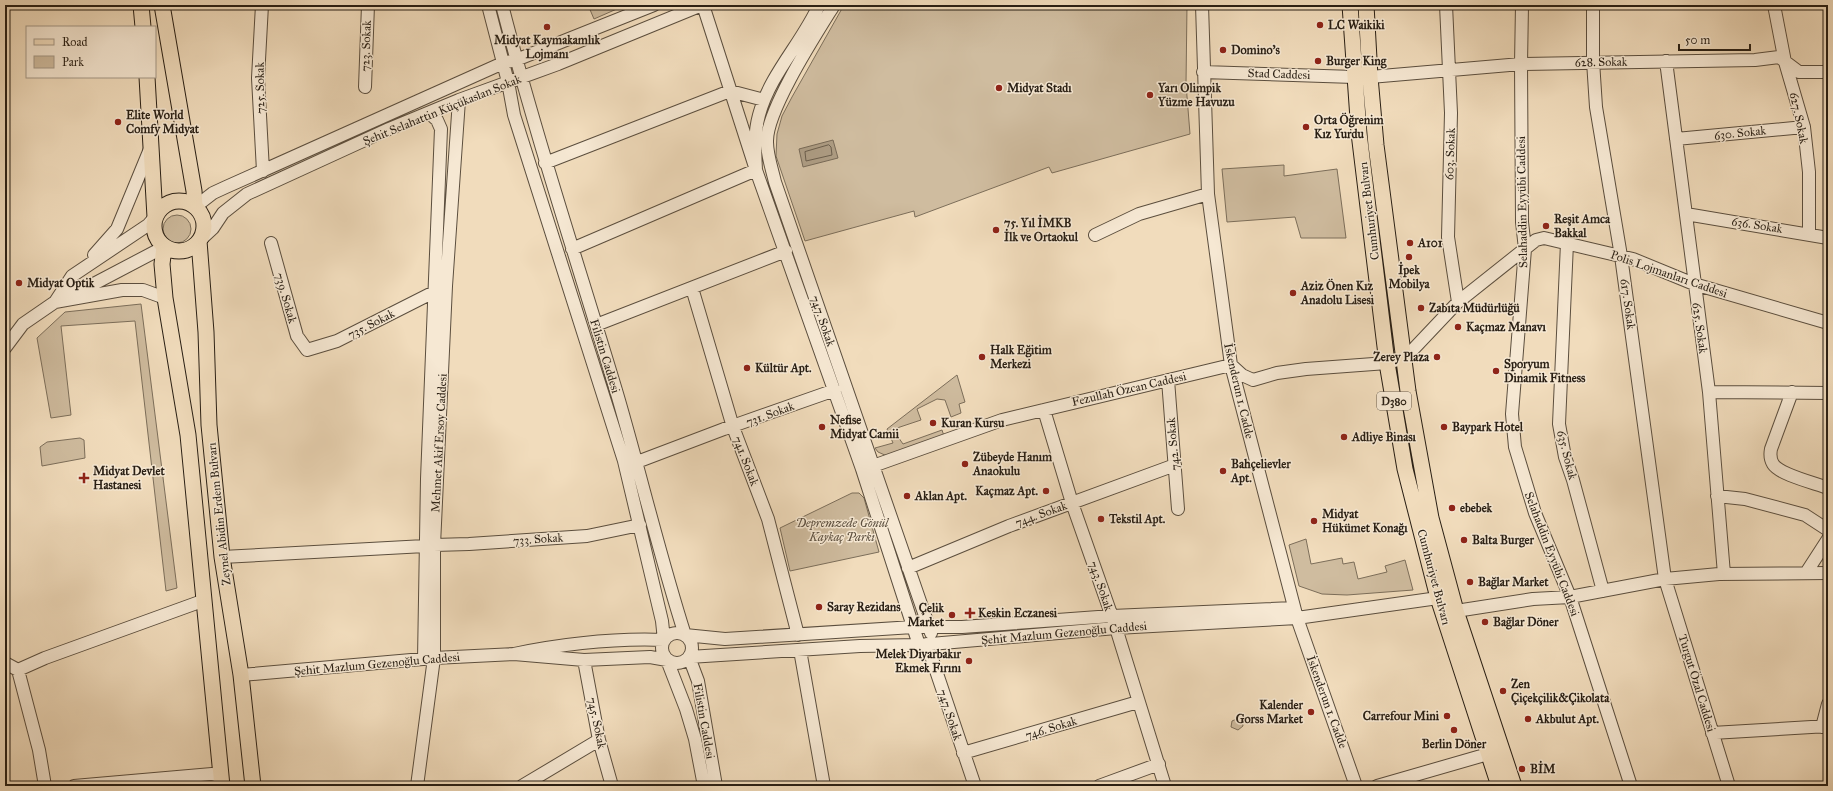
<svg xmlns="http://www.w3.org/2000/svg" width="1833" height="791" viewBox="0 0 1833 791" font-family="'IM FELL Great Primer',serif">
	<rect width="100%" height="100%" fill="#f1dcbc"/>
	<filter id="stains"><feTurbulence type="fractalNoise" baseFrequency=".005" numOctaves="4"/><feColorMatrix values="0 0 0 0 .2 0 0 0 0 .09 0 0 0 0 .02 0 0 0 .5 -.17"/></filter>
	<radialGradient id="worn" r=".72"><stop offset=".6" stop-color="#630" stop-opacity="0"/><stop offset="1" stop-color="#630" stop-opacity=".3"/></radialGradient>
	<!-- green -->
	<path fill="#cfbc9f" stroke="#7c6e5a" d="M588 5H618L619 8 594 19Z
		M844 5H1187L1186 84 1190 134 1052 173 1049 167 915 217 914 211 805 241 776 156 777 134 782 116 792 97Z
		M1284 165V176L1337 169 1346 238H1301L1295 217 1227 222 1222 169Z
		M163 229a14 14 0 1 1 28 0a14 14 0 1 1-28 0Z
		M141 304 177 588 166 591 135 321 61 326 71 415 51 418 37 338 65 312Z
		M957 375 965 402 959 404 961 413 951 417 945 400 937 399 917 409 921 420 897 428 896 434 903 444 942 430 944 436 887 456 878 452 875 448 893 443 887 429Z
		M80 438 84 440 85 458 42 466 40 447 47 442Z
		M852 493H859L864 498 879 552 790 571 780 528Z
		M1306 539 1311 564 1342 558 1343 564 1354 562 1358 579 1387 572 1385 566 1405 560 1413 590 1347 595 1322 594 1299 586 1289 545Z
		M1239 718 1242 721 1243 726 1238 730 1231 727 1232 721Z"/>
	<!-- water -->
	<path fill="#ad9c83" stroke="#786a57" d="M833 140 838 158 803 167 799 149Z"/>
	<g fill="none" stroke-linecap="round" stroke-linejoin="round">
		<!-- shore -->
		<path stroke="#6b5e4c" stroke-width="1" d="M829 145 831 147 832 155 806 161 805 152Z"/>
		<!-- minor casing -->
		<g stroke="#5b4e3e" stroke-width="14">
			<path id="minor" d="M262 5 258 78 263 171
				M488 5 508 82 514 115 624 461 662 621 664 640C614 638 563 644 514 654L584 660 650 657 667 660 686 709 695 739 704 786
				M502 5C536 137 579 267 618 397 641 476 660 557 685 635L725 639 913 627H962L1112 616 1294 608
				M819 5C802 43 770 74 759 115 754 133 755 151 756 170L862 469 919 645
				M834 5C816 34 766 111 767 142 767 155 772 169 775 182L931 633
				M1202 5 1208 194 1231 365 1297 618 1356 786
				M1446 5 1451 113 1448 237 1458 302
				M1522 5 1521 64 1522 222 1525 249 1512 414 1515 447 1535 513 1570 597 1631 786
				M1593 5V61L1596 107 1621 256 1665 579 1729 786
				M1774 5 1785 62 1804 127 1809 172V233
				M1666 61 1709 392 1724 574
				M1203 72 1354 77
				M1370 77 1521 64 1755 60 1779 57 1799 72H1828
				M365 87 368 5
				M1676 139 1804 127
				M545 163 730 91 764 100
				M195 207 213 193 226 187 503 63 516 60 654 5
				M1686 214 1828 238
				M155 217 148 225 72 276 55 302 86 288 164 247
				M1095 235 1139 214 1208 194
				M199 241 213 228 223 213 247 194 389 129 459 100 558 64 702 5
				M271 243 297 336 307 350 337 341 434 292
				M1567 243 1559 424 1565 457 1573 480 1603 591
				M572 249 756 170 703 5
				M94 255 117 229 150 149
				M692 288 733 427 768 519 798 635
				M596 325 786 251
				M5 348 23 324 55 302 122 290H143L165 298
				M1168 380 1178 509
				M1709 392 1828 393
				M1792 392 1771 449C1770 454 1770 459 1773 464 1780 475 1815 483 1828 488
				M1044 410 1072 503 1116 628 1165 786
				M637 462 724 429 835 390
				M873 466 1002 420 1231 365 1242 375 1253 380 1277 373 1306 369 1387 363 1405 358 1458 302 1536 240 1544 238 1633 259 1694 284 1828 323
				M1717 496 1745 499 1805 515 1828 530
				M434 545 469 544 587 536 640 525
				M222 557 425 546
				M908 568 1009 526 1175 465
				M1806 573 1828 539
				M1456 611 1533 599 1570 597 1665 579 1719 574 1828 573
				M662 648a15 15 0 1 1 30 0a15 15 0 1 1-30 0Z
				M927 644 975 786
				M800 650 824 786
				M424 659 427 479 441 129 437 120 429 113
				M584 660 599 740 612 786
				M5 663 18 670 45 658 205 600
				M18 670 39 750 45 786
				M241 675 434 658 514 654
				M1822 727 1828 704
				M1712 733 1828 726
				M963 753 1138 702
				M74 786 212 774 222 777
				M417 786 434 658V545L446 286 459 100
				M522 786 599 740
				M716 786 698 681 689 657 860 646 919 645 1116 628 1297 618 1438 598
				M1099 786 1159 764
				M1377 786 1488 754"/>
		</g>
		<!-- major casing -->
		<g stroke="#291f14" stroke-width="17">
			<path id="major" d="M141 5 143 27
				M162 5 194 191 195 207
				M1350 5 1359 133 1387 363 1405 469 1438 598 1499 786
				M1366 5 1370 77 1376 145 1408 391 1431 518 1456 611 1514 786
				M147 77 155 217
				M154 226a25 25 0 1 1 50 0a25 25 0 1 1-50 0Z
				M199 241 206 332 209 425 222 557 241 675 253 786
				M164 247 162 264 165 298 188 435 222 786"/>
		</g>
		<!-- minor -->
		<use href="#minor" stroke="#f6e8d3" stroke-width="12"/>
		<!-- major -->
		<use href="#major" stroke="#f1dcbc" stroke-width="15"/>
	</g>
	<!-- markers -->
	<g fill="#8f2418" stroke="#f6e8d3" stroke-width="1.5">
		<circle cx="1320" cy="25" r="4"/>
		<circle cx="547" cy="27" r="4"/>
		<circle cx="1223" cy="50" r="4"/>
		<circle cx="1318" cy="61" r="4"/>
		<circle cx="999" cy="88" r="4"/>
		<circle cx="1150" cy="95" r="4"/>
		<circle cx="118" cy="122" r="4"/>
		<circle cx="1306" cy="127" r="4"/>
		<circle cx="1546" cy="226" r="4"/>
		<circle cx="996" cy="230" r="4"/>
		<circle cx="1410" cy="243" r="4"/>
		<circle cx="1409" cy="257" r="4"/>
		<circle cx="19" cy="283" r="4"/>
		<circle cx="1293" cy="293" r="4"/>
		<circle cx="1421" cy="308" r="4"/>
		<circle cx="1458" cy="327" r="4"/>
		<circle cx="982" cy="357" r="4"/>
		<circle cx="1437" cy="357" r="4"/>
		<circle cx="747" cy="368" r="4"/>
		<circle cx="1496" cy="371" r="4"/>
		<circle cx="933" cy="423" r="4"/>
		<circle cx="822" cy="427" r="4"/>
		<circle cx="1444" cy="427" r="4"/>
		<circle cx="1344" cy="437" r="4"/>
		<circle cx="965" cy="464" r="4"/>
		<circle cx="1223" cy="471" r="4"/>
		<path d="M82 472h4v4h4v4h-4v4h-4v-4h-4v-4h4z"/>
		<circle cx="1046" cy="491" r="4"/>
		<circle cx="907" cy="496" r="4"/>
		<circle cx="1452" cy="508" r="4"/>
		<circle cx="1101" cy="519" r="4"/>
		<circle cx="1314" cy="521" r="4"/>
		<circle cx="1464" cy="540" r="4"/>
		<circle cx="1470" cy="582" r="4"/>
		<circle cx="819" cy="607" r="4"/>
		<path d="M968 607h4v4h4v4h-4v4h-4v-4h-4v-4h4z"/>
		<circle cx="952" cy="615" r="4"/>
		<circle cx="1485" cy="622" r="4"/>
		<circle cx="969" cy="661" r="4"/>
		<circle cx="1503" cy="691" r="4"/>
		<circle cx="1311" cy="712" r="4"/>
		<circle cx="1447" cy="716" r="4"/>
		<circle cx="1528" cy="719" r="4"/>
		<circle cx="1454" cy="730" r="4"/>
		<circle cx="1522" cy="769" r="4"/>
	</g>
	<g text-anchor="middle" stroke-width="3" stroke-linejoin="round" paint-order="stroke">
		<!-- shield labels -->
		<rect fill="#f6e8d3" stroke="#665b4d" stroke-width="1" x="1377" y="392" width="34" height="18" rx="3"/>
		<g font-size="11" font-weight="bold" fill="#291f14">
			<text x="1394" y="405">D380</text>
		</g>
		<!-- poi labels -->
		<g font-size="12" font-weight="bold" fill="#291f14" stroke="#f6e8d3" text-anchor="start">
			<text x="1328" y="29">LC Waikiki</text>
			<text x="547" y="44" text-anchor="middle">Midyat Kaymakamlık<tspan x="547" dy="14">Lojmanı</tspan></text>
			<text x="1231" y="54">Domino's</text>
			<text x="1326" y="65">Burger King</text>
			<text x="1007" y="92">Midyat Stadı</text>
			<text x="1158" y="92">Yarı Olimpik<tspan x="1158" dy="14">Yüzme Havuzu</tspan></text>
			<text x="126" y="119">Elite World<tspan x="126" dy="14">Comfy Midyat</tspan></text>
			<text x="1314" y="124">Orta Öğrenim<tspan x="1314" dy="14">Kız Yurdu</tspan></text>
			<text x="1554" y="223">Reşit Amca<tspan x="1554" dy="14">Bakkal</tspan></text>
			<text x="1004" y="227">75. Yıl İMKB<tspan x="1004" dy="14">İlk ve Ortaokul</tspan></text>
			<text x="1418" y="247">A101</text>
			<text x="1409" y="274" text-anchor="middle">İpek<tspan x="1409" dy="14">Mobilya</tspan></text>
			<text x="27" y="287">Midyat Optik</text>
			<text x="1301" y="290">Aziz Önen Kız<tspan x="1301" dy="14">Anadolu Lisesi</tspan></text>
			<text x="1429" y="312">Zabıta Müdürlüğü</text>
			<text x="1466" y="331">Kaçmaz Manavı</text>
			<text x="990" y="354">Halk Eğitim<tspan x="990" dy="14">Merkezi</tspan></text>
			<text x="1429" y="361" text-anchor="end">Zerey Plaza</text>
			<text x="1504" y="368">Sporyum<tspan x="1504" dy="14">Dinamik Fitness</tspan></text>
			<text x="755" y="372">Kültür Apt.</text>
			<text x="830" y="424">Nefise<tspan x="830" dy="14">Midyat Camii</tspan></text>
			<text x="941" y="427">Kuran Kursu</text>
			<text x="1452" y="431">Baypark Hotel</text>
			<text x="1352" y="441">Adliye Binası</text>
			<text x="973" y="461">Zübeyde Hanım<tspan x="973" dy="14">Anaokulu</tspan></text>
			<text x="1231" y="468">Bahçelievler<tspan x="1231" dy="14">Apt.</tspan></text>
			<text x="93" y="475">Midyat Devlet<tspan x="93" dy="14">Hastanesi</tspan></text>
			<text x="1038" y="495" text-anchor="end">Kaçmaz Apt.</text>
			<text x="915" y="500">Aklan Apt.</text>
			<text x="1460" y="512">ebebek</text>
			<text x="1322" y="518">Midyat<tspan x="1322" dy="14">Hükümet Konağı</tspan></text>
			<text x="1109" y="523">Tekstil Apt.</text>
			<text x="1472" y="544">Balta Burger</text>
			<text x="1478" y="586">Bağlar Market</text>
			<text x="827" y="611">Saray Rezidans</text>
			<text x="944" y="612" text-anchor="end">Çelik<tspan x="944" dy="14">Market</tspan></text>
			<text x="978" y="617">Keskin Eczanesi</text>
			<text x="1493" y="626">Bağlar Döner</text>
			<text x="961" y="658" text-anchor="end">Melek Diyarbakır<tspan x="961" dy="14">Ekmek Fırını</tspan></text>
			<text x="1511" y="688">Zen<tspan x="1511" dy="14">Çiçekçilik&amp;Çikolata</tspan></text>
			<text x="1303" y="709" text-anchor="end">Kalender<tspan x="1303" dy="14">Gorss Market</tspan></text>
			<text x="1439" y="720" text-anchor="end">Carrefour Mini</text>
			<text x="1536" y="723">Akbulut Apt.</text>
			<text x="1454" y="748" text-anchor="middle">Berlin Döner</text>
			<text x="1530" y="773">BİM</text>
		</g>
		<!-- street labels -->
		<g font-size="12" fill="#291f14" stroke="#f6e8d3">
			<text transform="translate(366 46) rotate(-88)" y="4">723. Sokak</text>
			<text transform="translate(1601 62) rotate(-1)" y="4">628. Sokak</text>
			<text transform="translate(1279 74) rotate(2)" y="4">Stad Caddesi</text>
			<text transform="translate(260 88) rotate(-91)" y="4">725. Sokak</text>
			<text transform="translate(442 110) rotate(-22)" y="4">Şehit Selahattin Küçükaslan Sokak</text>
			<text transform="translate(1799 118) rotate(78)" y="4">627. Sokak</text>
			<text transform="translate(1740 133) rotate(-6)" y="4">630. Sokak</text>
			<text transform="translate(1450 154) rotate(-88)" y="4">603. Sokak</text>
			<text transform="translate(1522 202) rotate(-91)" y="4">Selahaddin Eyyübi Caddesi</text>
			<text transform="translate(1369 211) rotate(-97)" y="4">Cumhuriyet Bulvarı</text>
			<text transform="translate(1757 225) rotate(9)" y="4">636. Sokak</text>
			<text transform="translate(1669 274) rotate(19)" y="4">Polis Lojmanları Caddesi</text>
			<text transform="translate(286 298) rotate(74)" y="4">739. Sokak</text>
			<text transform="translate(1628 304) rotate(82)" y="4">617. Sokak</text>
			<text transform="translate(823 321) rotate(71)" y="4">747. Sokak</text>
			<text transform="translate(371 324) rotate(-27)" y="4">735. Sokak</text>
			<text transform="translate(1700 328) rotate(82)" y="4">625. Sokak</text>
			<text transform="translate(605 356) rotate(73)" y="4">Filistin Caddesi</text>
			<text transform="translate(1129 389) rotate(-13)" y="4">Fezullah Özcan Caddesi</text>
			<text transform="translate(1239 391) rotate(77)" y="4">İskenderun 1. Cadde</text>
			<text transform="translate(770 414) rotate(-20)" y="4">731. Sokak</text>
			<text transform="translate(439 443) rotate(-87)" y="4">Mehmet Akif Ersoy Caddesi</text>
			<text transform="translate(1173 444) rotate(-95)" y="4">742. Sokak</text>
			<text transform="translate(1567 455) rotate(76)" y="4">635. Sokak</text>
			<text transform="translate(746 461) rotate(69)" y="4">741. Sokak</text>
			<text transform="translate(219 514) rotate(-96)" y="4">Zeynel Abidin Erdem Bulvarı</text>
			<text transform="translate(1041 514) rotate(-20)" y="4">744. Sokak</text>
			<text transform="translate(538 539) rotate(-4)" y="4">733. Sokak</text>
			<text transform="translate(1552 554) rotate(69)" y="4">Selahaddin Eyyübi Caddesi</text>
			<text transform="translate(1434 577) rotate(75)" y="4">Cumhuriyet Bulvarı</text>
			<text transform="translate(1101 586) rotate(71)" y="4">743. Sokak</text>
			<text transform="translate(1064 633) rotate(-5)" y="4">Şehit Mazlum Gezenoğlu Caddesi</text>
			<text transform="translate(377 664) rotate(-5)" y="4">Şehit Mazlum Gezenoğlu Caddesi</text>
			<text transform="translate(1697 683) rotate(73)" y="4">Turgut Özal Caddesi</text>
			<text transform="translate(1327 702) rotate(70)" y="4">İskenderun 1. Cadde</text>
			<text transform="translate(950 715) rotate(72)" y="4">747. Sokak</text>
			<text transform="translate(704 721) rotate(80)" y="4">Filistin Caddesi</text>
			<text transform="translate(597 723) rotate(78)" y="4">745. Sokak</text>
			<text transform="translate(1051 728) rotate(-17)" y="4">746. Sokak</text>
		</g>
		<!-- park labels -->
		<g font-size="12" font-style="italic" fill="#5b4e3e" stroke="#f6e8d3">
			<text x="842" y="527">Depremzede Gönül<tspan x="842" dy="14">Kaykaç Parkı</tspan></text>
		</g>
	</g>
	<!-- margin -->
	<rect width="1833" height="791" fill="none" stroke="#f1dcbc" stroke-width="20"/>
	<rect x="6" y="6" width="1821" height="779" fill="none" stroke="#291f14" stroke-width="2"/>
	<rect x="10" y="10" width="1813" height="771" fill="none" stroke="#291f14"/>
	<!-- legend -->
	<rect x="26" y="26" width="130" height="52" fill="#f6e8d3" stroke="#a49887"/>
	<rect x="34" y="39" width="20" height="6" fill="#f1dcbc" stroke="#a49887"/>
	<text x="62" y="46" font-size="12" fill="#291f14">Road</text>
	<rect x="34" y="56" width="20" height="12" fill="#cfbc9f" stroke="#a49887"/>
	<text x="62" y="66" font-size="12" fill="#291f14">Park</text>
	<!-- scale -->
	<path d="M1679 44v6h71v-6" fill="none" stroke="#291f14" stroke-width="2"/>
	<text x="1685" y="44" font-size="12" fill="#291f14" stroke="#f6e8d3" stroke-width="3" paint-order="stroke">50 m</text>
	<rect width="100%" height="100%" filter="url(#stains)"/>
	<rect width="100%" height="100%" fill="url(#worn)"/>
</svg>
